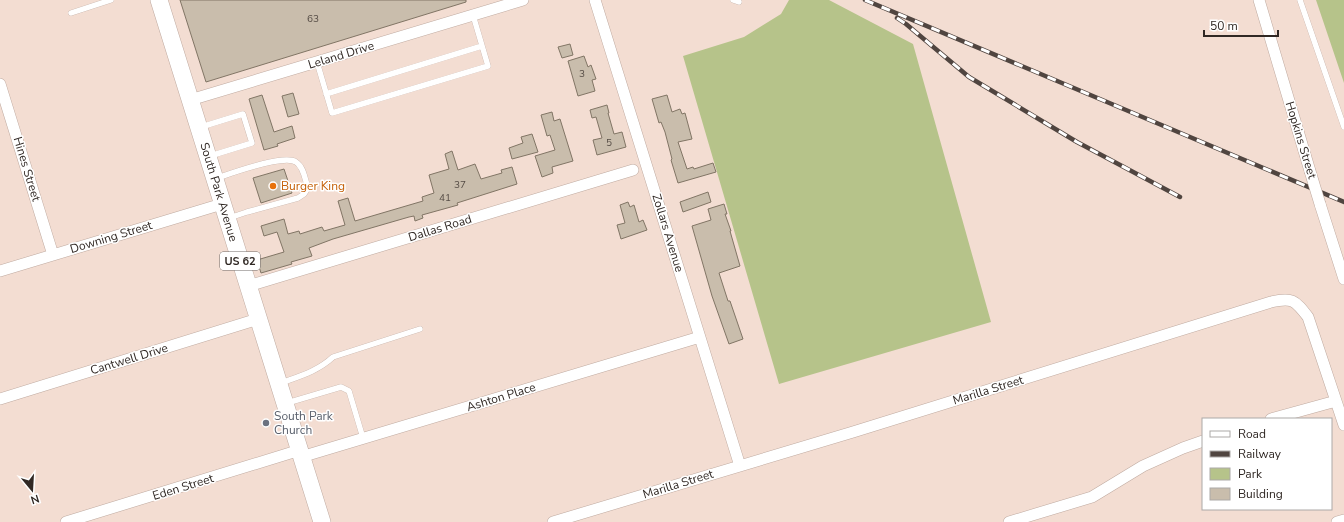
<svg xmlns="http://www.w3.org/2000/svg" width="1344" height="522" viewBox="0 0 1344 522" font-family="'Nunito Sans',sans-serif">
	<rect width="100%" height="100%" fill="#f3ddd2"/>
	<!-- green -->
	<path fill="#b6c38a" d="M789 0H829L913 44 991 322 779 384 683 56 744 37 781 14Z
		M1316 0H1344V83Z"/>
	<!-- building -->
	<path fill="#c9bdac" stroke="#817565" d="M180 0H466V2L206 82Z
		M570 44 573 55 562 58 558 47Z
		M584 56 588 67 591 65 596 79 592 80 595 91 578 96 568 61Z
		M293 93 299 114 288 117 282 96Z
		M262 95 274 132 292 126 295 138 277 144 278 146 264 150 249 99Z
		M667 95 672 112 680 109 682 114 685 113 692 139 678 142 687 169 693 167 694 169 713 163 716 172 678 183 671 160 672 159 665 132 661 122 659 123 652 99Z
		M607 105 609 113H608L614 134 622 132 626 147 597 155 593 140 602 138 596 117 592 118 590 110Z
		M552 112 554 121 560 119 573 161 552 167 553 173 542 177 535 156 555 150 550 135 547 136 541 115Z
		M532 134 538 152 512 159 509 148 523 143 521 137Z
		M452 151 458 170 475 164 481 179 502 173 501 170 512 167 517 184 457 203 458 205 422 215 423 218 415 221 414 216 409 217 333 239 309 248 312 256 291 262 292 264 261 273 257 260 284 252 277 232 264 236 261 226 284 219 288 234 299 231 300 234 322 227 324 231 345 225 338 201 348 198 355 221 423 201 422 197 434 193 429 175 449 169 445 154Z
		M284 169 292 193 261 203 253 178Z
		M708 192 711 202 683 212 680 202Z
		M628 202 630 207 634 205 639 222 643 220 647 230 621 239 617 225 625 223 620 205Z
		M724 204 727 214H725L731 231H730L740 266 719 273 728 301H730L743 339 729 344 712 296 692 226 711 220 708 209Z"/>
	<g fill="none" stroke-linecap="round" stroke-linejoin="round">
		<!-- service casing -->
		<g stroke="#bfaaa0" stroke-width="6">
			<path id="service" d="M733 0 739 2
				M1300 0 1344 127
				M71 13 111 0
				M317 62 332 113 488 66 473 15
				M326 94 482 46
				M201 127 243 114 252 143 210 156
				M217 178C232 173 284 154 296 162 304 167 305 180 308 188L304 194 298 198 247 212 229 218
				M281 383C300 376 318 371 333 357L420 329
				M287 403 341 387 349 391 363 438"/>
		</g>
		<!-- minor casing -->
		<g stroke="#bfaaa0" stroke-width="12">
			<path id="minor" d="M595 0 740 466
				M1259 0 1310 171
				M0 84 53 255
				M190 100 523 0
				M1320 204 1344 279
				M0 271 222 204
				M248 286 633 170
				M0 399 258 319
				M1271 419 1336 401
				M301 457 700 337
				M66 522 300 450
				M553 522 853 432 1271 302C1292 297 1295 300 1308 317L1344 425
				M1009 522 1092 497 1143 466 1183 448 1203 441
				M1337 522 1344 520"/>
		</g>
		<!-- primary casing -->
		<g stroke="#bfaaa0" stroke-width="18">
			<path id="primary" d="M159 0 322 522"/>
		</g>
		<!-- service -->
		<use href="#service" stroke="#fff" stroke-width="5.5"/>
		<!-- minor -->
		<use href="#minor" stroke="#fff" stroke-width="11"/>
		<!-- primary -->
		<use href="#primary" stroke="#fff" stroke-width="17"/>
		<!-- rail casing -->
		<g stroke="#504540" stroke-width="4.5">
			<path id="rail" d="M865 0 1344 202
				M897 18 906 24 969 77 1077 142 1180 197"/>
		</g>
		<!-- rail -->
		<use href="#rail" stroke="#fff" stroke-width="3" stroke-dasharray="9" stroke-linecap="butt"/>
		<!-- minor-bridge casing -->
		<g stroke="#bfaaa0" stroke-width="12" stroke-linecap="butt">
			<path id="minor-bridge" d="M1310 171 1320 204"/>
		</g>
		<!-- minor-bridge -->
		<use href="#minor-bridge" stroke="#fff" stroke-width="11"/>
	</g>
	<!-- markers -->
	<circle fill="#e8710a" stroke="#fff" stroke-width="1.5" cx="273" cy="186" r="4"/>
	<circle fill="#6b7280" stroke="#fff" stroke-width="1.5" cx="266" cy="423" r="4"/>
	<g text-anchor="middle" stroke-width="3" stroke-linejoin="round" paint-order="stroke">
		<!-- number labels -->
		<g font-size="10" fill="#564d46">
			<text x="313" y="22">63</text>
			<text x="582" y="77">3</text>
			<text x="609" y="146">5</text>
			<text x="460" y="188">37</text>
			<text x="445" y="201">41</text>
		</g>
		<!-- shield labels -->
		<rect fill="#fff" stroke="#6e6866" stroke-width="1" x="220" y="252" width="40" height="18" rx="3"/>
		<g font-size="11" font-weight="bold" fill="#302824">
			<text x="240" y="265">US 62</text>
		</g>
		<!-- street labels -->
		<g font-size="12" fill="#302824" stroke="#fff">
			<text transform="translate(341 55) rotate(-17)" y="4">Leland Drive</text>
			<text transform="translate(1301 140) rotate(73)" y="4">Hopkins Street</text>
			<text transform="translate(27 169) rotate(73)" y="4">Hines Street</text>
			<text transform="translate(219 192) rotate(73)" y="4">South Park Avenue</text>
			<text transform="translate(440 228) rotate(-17)" y="4">Dallas Road</text>
			<text transform="translate(668 233) rotate(73)" y="4">Zollars Avenue</text>
			<text transform="translate(111 237) rotate(-17)" y="4">Downing Street</text>
			<text transform="translate(129 359) rotate(-17)" y="4">Cantwell Drive</text>
			<text transform="translate(988 390) rotate(-17)" y="4">Marilla Street</text>
			<text transform="translate(501 397) rotate(-17)" y="4">Ashton Place</text>
			<text transform="translate(678 484) rotate(-17)" y="4">Marilla Street</text>
			<text transform="translate(183 487) rotate(-17)" y="4">Eden Street</text>
		</g>
		<!-- food labels -->
		<g font-size="12" fill="#c56008" stroke="#fff" text-anchor="start">
			<text x="281" y="190">Burger King</text>
		</g>
		<!-- worship labels -->
		<g font-size="12" fill="#5b616d" stroke="#fff" text-anchor="start">
			<text x="274" y="420">South Park<tspan x="274" dy="14">Church</tspan></text>
		</g>
	</g>
	<!-- legend -->
	<rect x="1202" y="418" width="130" height="92" fill="#ffffff" stroke="#aca9a7"/>
	<rect x="1210" y="431" width="20" height="6" fill="#ffffff" stroke="#aca9a7"/>
	<text x="1238" y="438" font-size="12" fill="#302824">Road</text>
	<rect x="1210" y="451" width="20" height="6" fill="#504540" stroke="#aca9a7"/>
	<text x="1238" y="458" font-size="12" fill="#302824">Railway</text>
	<rect x="1210" y="468" width="20" height="12" fill="#b6c38a" stroke="#aca9a7"/>
	<text x="1238" y="478" font-size="12" fill="#302824">Park</text>
	<rect x="1210" y="488" width="20" height="12" fill="#c9bdac" stroke="#aca9a7"/>
	<text x="1238" y="498" font-size="12" fill="#302824">Building</text>
	<!-- north arrow -->
	<g transform="translate(32 490) rotate(162)" stroke="#ffffff" stroke-width="3" paint-order="stroke">
	<path d="M0-3L7 15L0 10L-7 15Z" fill="#302824"/>
	<text y="-6" font-size="11" font-weight="bold" text-anchor="middle" fill="#302824">N</text>
	</g>
	<!-- scale -->
	<path d="M1204 30v6h74v-6" fill="none" stroke="#302824" stroke-width="2"/>
	<text x="1210" y="30" font-size="12" fill="#302824" stroke="#ffffff" stroke-width="3" paint-order="stroke">50 m</text>
</svg>
